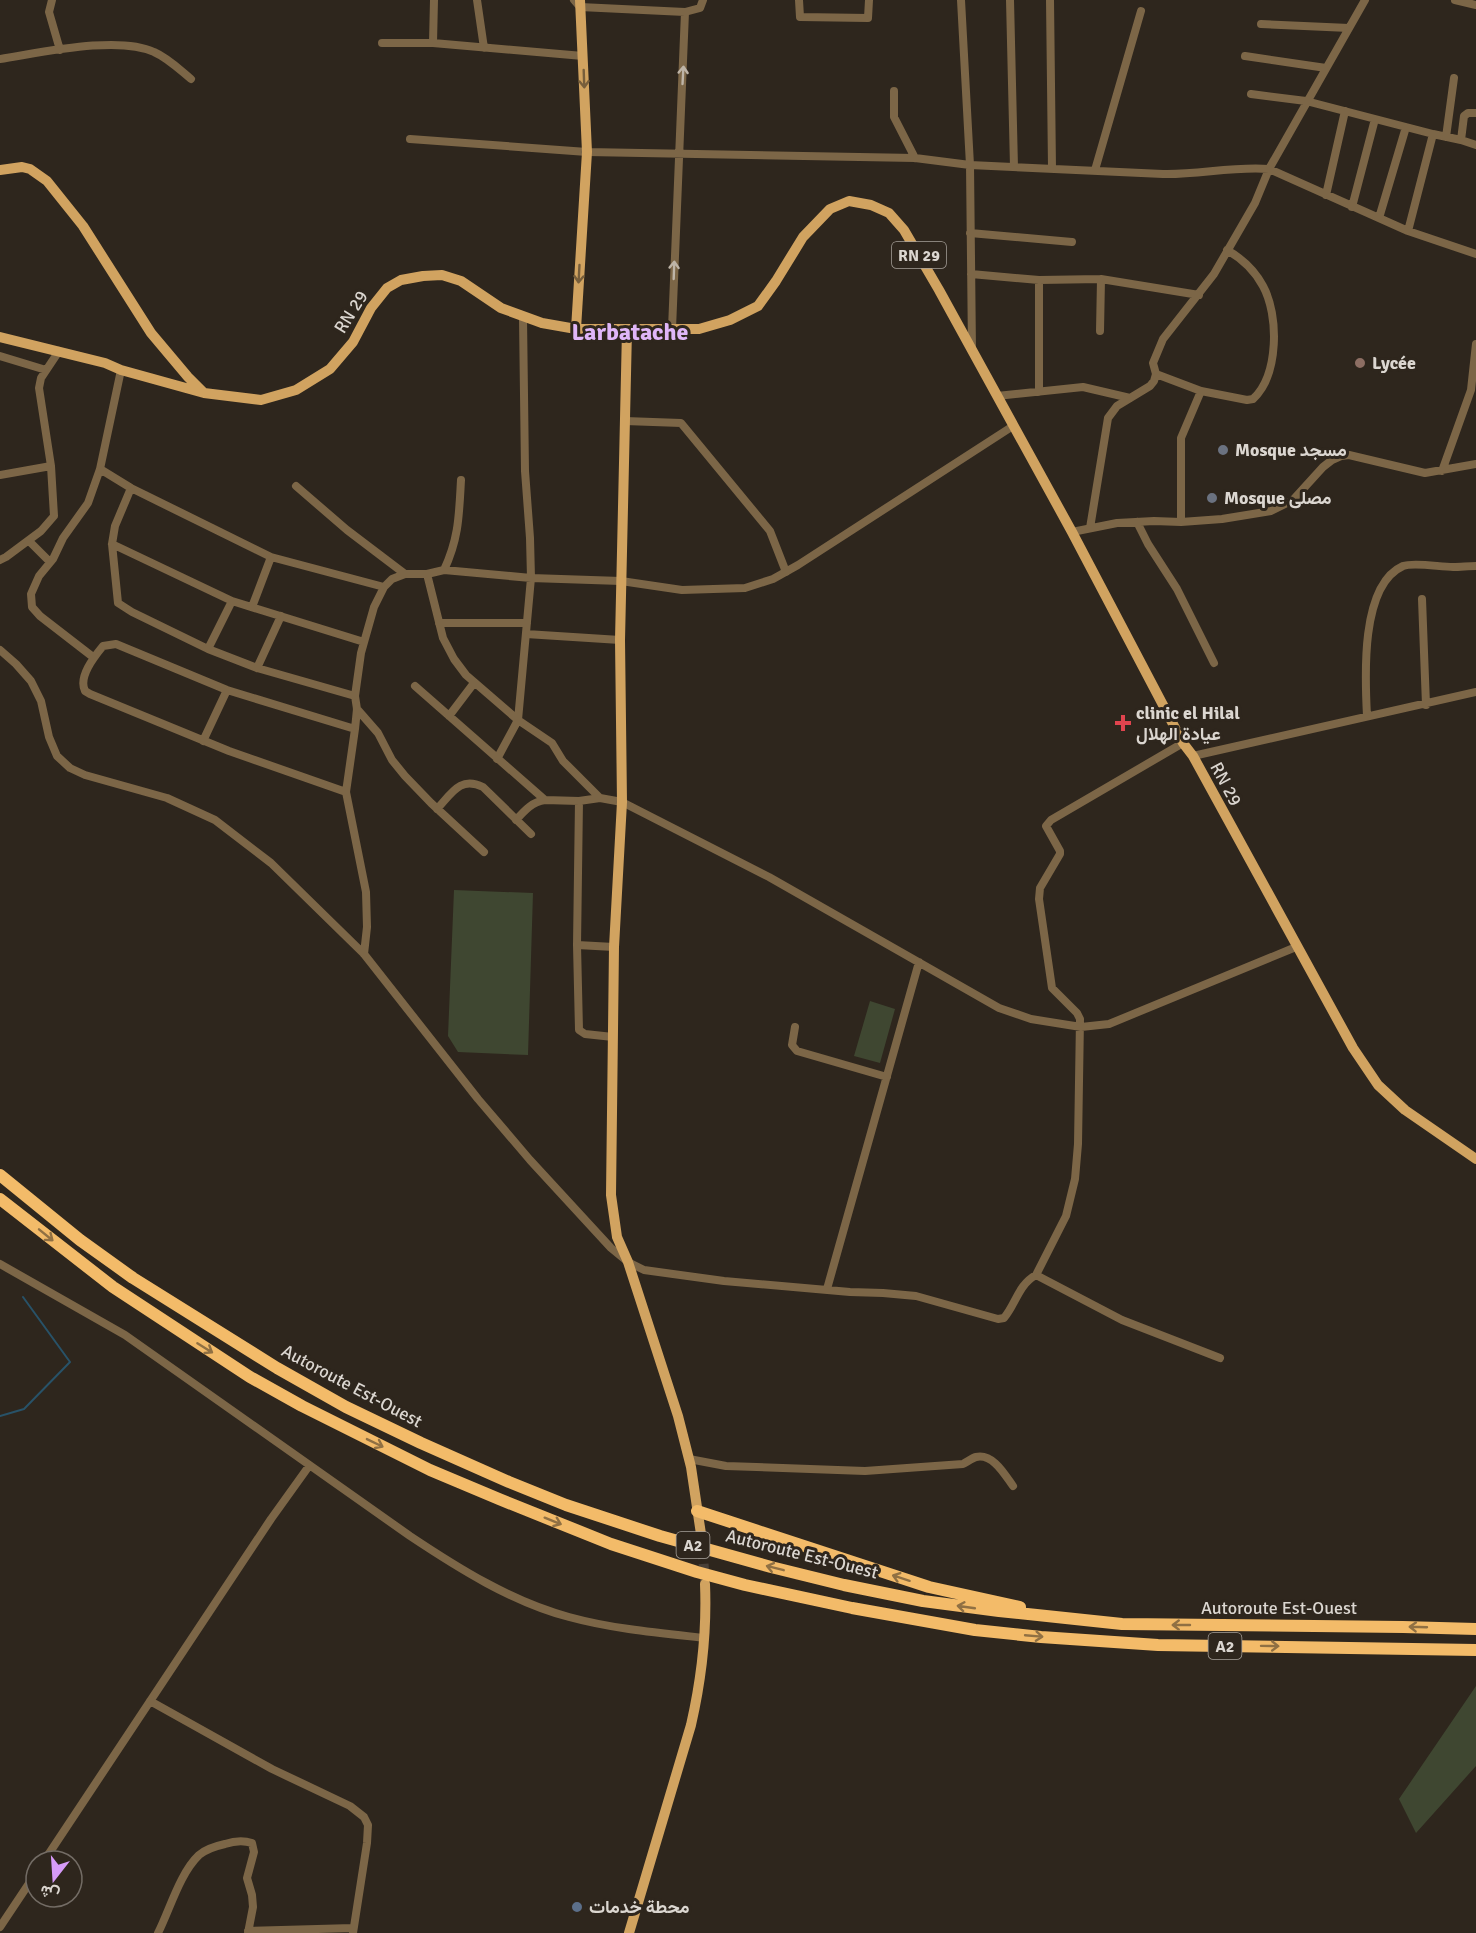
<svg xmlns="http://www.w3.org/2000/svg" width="1476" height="1933" viewBox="0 0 1476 1933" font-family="Signika,Vazirmatn,sans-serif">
	<rect width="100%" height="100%" fill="#2e261d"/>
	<!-- green -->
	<path fill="#3f4731" d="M454 890 533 893 528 1055 458 1052 448 1036Z
		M870 1001 895 1009 880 1063 854 1056Z
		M1476 1686V1766L1416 1833 1399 1799Z"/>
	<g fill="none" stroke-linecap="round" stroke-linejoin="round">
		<!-- stream -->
		<path stroke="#285268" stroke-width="2" d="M0 1416 24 1409 70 1362 23 1297"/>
		<!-- major-tunnel -->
		<path stroke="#484038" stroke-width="10" stroke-dasharray="10 5" stroke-linecap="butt" d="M701 1534 705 1581"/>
		<!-- minor -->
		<path stroke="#7c6647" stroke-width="8" d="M52 0 49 12 60 50
			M477 0 484 48
			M574 0 580 7 685 12
			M799 0 800 17 868 18 869 0
			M961 0 970 165 972 351
			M1010 0 1014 167
			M1050 0 1052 168
			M1455 0 1476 5
			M1261 24 1349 28
			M382 43H433L583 56
			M433 43 434 0
			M1245 56 1326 68
			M0 59C40 53 118 35 154 52 168 58 180 70 191 79
			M894 91V117L915 158
			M1251 94 1306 101 1433 134 1461 140 1476 145
			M1446 137 1454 78
			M410 139 587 152 915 158 970 165 1163 174C1198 175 1233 166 1269 169L1408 231 1476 254
			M1461 140 1464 116 1468 113H1476
			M1095 170 1141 11
			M1326 195 1345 111
			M1352 207 1375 119
			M1379 218 1406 127
			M1408 231 1433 134
			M970 233 1072 242
			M971 274 1039 280 1101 279 1199 295
			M672 329 685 12 700 8 703 0
			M1100 331 1101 279
			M0 356 46 370
			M121 370 100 469 131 488 271 557 384 587
			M1156 374 1201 391 1247 400 1253 399C1279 375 1279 315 1263 286 1255 271 1241 258 1227 250
			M1039 392V280
			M997 396 1083 387 1130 398
			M625 421 681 423 770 531 786 572
			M1442 471 1471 390 1476 344
			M0 475 51 466
			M296 486 347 530 405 574
			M131 488 115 526 112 544 118 603 132 612 208 649 257 668 355 696
			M1137 522 1148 544 1177 589 1214 663
			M1181 522V438L1201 391
			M1090 528 1108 418 1117 406 1150 386 1154 381 1156 374 1153 363 1163 339 1214 274 1255 203 1269 169 1365 0
			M1072 532 1117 523 1154 521 1181 522 1222 519 1271 511 1293 500 1323 467 1332 460 1341 456 1349 455 1425 473 1476 464
			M29 541 50 562
			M112 544 232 601 364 642
			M0 560 6 557 41 531 54 516 51 466 39 388 41 378 59 351
			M444 570C459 538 459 515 461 480
			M427 574 443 638 454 659 466 675 518 720 552 743 563 761 600 798
			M1422 599 1426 705
			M252 607 271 557
			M439 623H527
			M526 634 620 640
			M208 649 232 601
			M0 650 16 664 31 681 41 701 49 737 57 756 70 768 85 775 167 798 215 820 271 863 364 954 478 1099 530 1160 611 1248 628 1262 644 1270 724 1281 850 1292 883 1293 916 1296 998 1319 1004 1318C1016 1304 1018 1285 1036 1275L1066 1216 1075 1179 1078 1144 1080 1019 1077 1013 1052 988 1039 899 1040 888 1060 854V851L1046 826 1051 820 1183 743
			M93 657 40 616 32 607 31 594 39 576 53 559 63 538 88 503 100 469
			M257 668 281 616
			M415 686 545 800 579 801 600 798 622 802 769 877 999 1008 1031 1019 1081 1027 1109 1024 1296 947
			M357 709 378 733 392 760 405 776 431 803 484 852
			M449 716 474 683
			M1367 716C1365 678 1360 585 1403 566 1414 562 1440 567 1453 567 1461 567 1468 566 1476 566
			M203 741 227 690
			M1193 756 1476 692
			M497 759 518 720 531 578 530 538 525 471 523 318
			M346 792 229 751 90 694 85 691C78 677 94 657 103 646L116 644 227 690 355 729
			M579 801 577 945 579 1030 585 1034 613 1037
			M437 809C452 793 460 776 483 787L531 834
			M516 820C525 810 532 802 545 800
			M577 945 614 947
			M364 954 367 927 366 892 346 792 355 729 357 709 355 696 361 653 374 607 384 587 392 579 405 574H427L444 570 531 578 621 581 682 590 745 588 773 579 798 565 1013 426
			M795 1027 792 1045 797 1051 887 1077
			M0 1264 125 1335 410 1536C458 1568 512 1602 569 1617 613 1629 659 1633 705 1638
			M1036 1275 1122 1320 1220 1358
			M827 1289 919 962
			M689 1459 726 1466 865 1471 963 1464C967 1462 972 1458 976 1457 993 1453 1005 1475 1013 1486
			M150 1701 272 1769 350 1806 364 1817 368 1825 367 1843 353 1933
			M44 1861 271 1519 309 1466
			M0 1927 36 1873
			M248 1931 353 1928
			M158 1933C170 1909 180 1873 199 1855 206 1849 216 1846 225 1844 234 1841 243 1840 252 1843L254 1852 247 1878 252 1895 253 1907 248 1933"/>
		<!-- major -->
		<path stroke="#d1a360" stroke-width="10" d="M0 170 22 167 30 169 47 181 83 226 151 333 188 377 203 392
			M576 329 587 152 580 0
			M627 330 620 640 622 802 614 947 611 1195 617 1237 628 1262 678 1416 691 1467 701 1534
			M0 337 105 363 121 370 204 393 261 400 296 390 330 369 353 342 371 308 387 288 401 280 423 276 442 275 461 281 501 308 542 323 576 329H699L730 320 758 306 776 281 803 237 830 209 849 201 871 205 889 213 904 230 939 290 1072 532 1183 743 1193 756 1353 1048 1378 1085 1405 1110 1476 1159
			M629 1933 691 1725C702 1677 707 1633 705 1584"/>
		<!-- highway -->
		<path stroke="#f3bb69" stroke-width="12" d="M0 1175 80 1240 133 1278 277 1368 346 1407 421 1443 509 1482 566 1505 660 1536 771 1567 844 1585 923 1601 999 1611 1122 1624 1403 1627 1476 1629
			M0 1199 113 1287 250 1377 302 1406 430 1470 499 1499 611 1544 697 1572 745 1585 852 1608 975 1630 1041 1637 1158 1645 1476 1650
			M697 1511 929 1587 1020 1607"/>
	</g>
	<!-- one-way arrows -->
	<defs><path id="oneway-shaft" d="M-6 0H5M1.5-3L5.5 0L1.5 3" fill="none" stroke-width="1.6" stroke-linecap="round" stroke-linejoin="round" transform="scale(1.5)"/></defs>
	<g stroke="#beb4a7">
		<use href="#oneway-shaft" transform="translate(683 75) rotate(-87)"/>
		<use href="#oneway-shaft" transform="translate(674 270) rotate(-88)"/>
	</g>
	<g stroke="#775e3b">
		<use href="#oneway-shaft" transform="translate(584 79) rotate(88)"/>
		<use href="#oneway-shaft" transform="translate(579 274) rotate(93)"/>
	</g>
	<g stroke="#907043">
		<use href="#oneway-shaft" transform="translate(46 1235) rotate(39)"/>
		<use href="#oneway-shaft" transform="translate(205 1348) rotate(32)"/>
		<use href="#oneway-shaft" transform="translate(375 1443) rotate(26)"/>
		<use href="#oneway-shaft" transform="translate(553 1521) rotate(22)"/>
		<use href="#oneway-shaft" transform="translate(775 1568) rotate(-166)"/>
		<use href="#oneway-shaft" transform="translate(901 1578) rotate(-162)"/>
		<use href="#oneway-shaft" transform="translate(966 1607) rotate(-172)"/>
		<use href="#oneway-shaft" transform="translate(1181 1625) rotate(-180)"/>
		<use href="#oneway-shaft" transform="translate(1418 1627) rotate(-178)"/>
		<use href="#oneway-shaft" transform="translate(1034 1636) rotate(5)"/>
		<use href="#oneway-shaft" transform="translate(1270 1646) rotate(1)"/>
	</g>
	<!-- markers -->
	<circle fill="#8d6e63" stroke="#2e261d" stroke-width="2" cx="1360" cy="363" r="6"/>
	<g fill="#6b7280" stroke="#2e261d" stroke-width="2">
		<circle cx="1223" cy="450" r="6"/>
		<circle cx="1212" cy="498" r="6"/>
	</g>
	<path fill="#e0444e" stroke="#2e261d" stroke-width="2" d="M1120 714h6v6h6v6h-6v6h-6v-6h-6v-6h6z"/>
	<circle fill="#5c6f8a" stroke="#2e261d" stroke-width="2" cx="577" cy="1907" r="6"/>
	<g text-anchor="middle" stroke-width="6" stroke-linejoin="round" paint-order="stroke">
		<!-- shield labels -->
		<g fill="#2e261d" stroke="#a7a19a" stroke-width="1.5">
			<rect x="892" y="242" width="54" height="26" rx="4.5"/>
			<rect x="676.5" y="1532" width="33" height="26" rx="4.5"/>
			<rect x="1208.5" y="1633" width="33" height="26" rx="4.5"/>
		</g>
		<g font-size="16" font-weight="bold" fill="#dbd6d0">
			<text x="919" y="261">RN 29</text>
			<text x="693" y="1551">A2</text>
			<text x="1225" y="1652">A2</text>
		</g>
		<!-- street labels -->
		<g font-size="18" fill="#dbd6d0" stroke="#2e261d">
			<text transform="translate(351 312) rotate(-58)" y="6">RN 29</text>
			<text transform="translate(1226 784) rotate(62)" y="6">RN 29</text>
			<text transform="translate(352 1386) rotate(28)" y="6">Autoroute Est-Ouest</text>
			<text transform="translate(802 1554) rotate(14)" y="6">Autoroute Est-Ouest</text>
			<text x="1279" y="1614">Autoroute Est-Ouest</text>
		</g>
		<!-- poi labels -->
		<g font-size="18" font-weight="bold" fill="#dbd6d0" stroke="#2e261d" text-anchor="start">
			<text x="1372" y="369">Lycée</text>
			<text x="1235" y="456">Mosque مسجد</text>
			<text x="1224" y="504">Mosque مصلى</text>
			<text x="1136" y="719">clinic el Hilal<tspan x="1136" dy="21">عيادة الهلال</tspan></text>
			<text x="589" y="1913">محطة خدمات</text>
		</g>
		<!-- district labels -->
		<g font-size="24" font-weight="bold" fill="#dfb6f8" stroke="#2e261d">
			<text x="630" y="340">Larbatache</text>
		</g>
	</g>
	<!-- north arrow -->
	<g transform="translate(54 1879) rotate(197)"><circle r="28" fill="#2e261d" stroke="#736c65" stroke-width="1.5"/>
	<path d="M0-4.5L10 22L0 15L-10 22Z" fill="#d69bf9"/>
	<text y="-9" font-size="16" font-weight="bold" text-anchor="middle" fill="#dbd6d0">ش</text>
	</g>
</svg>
